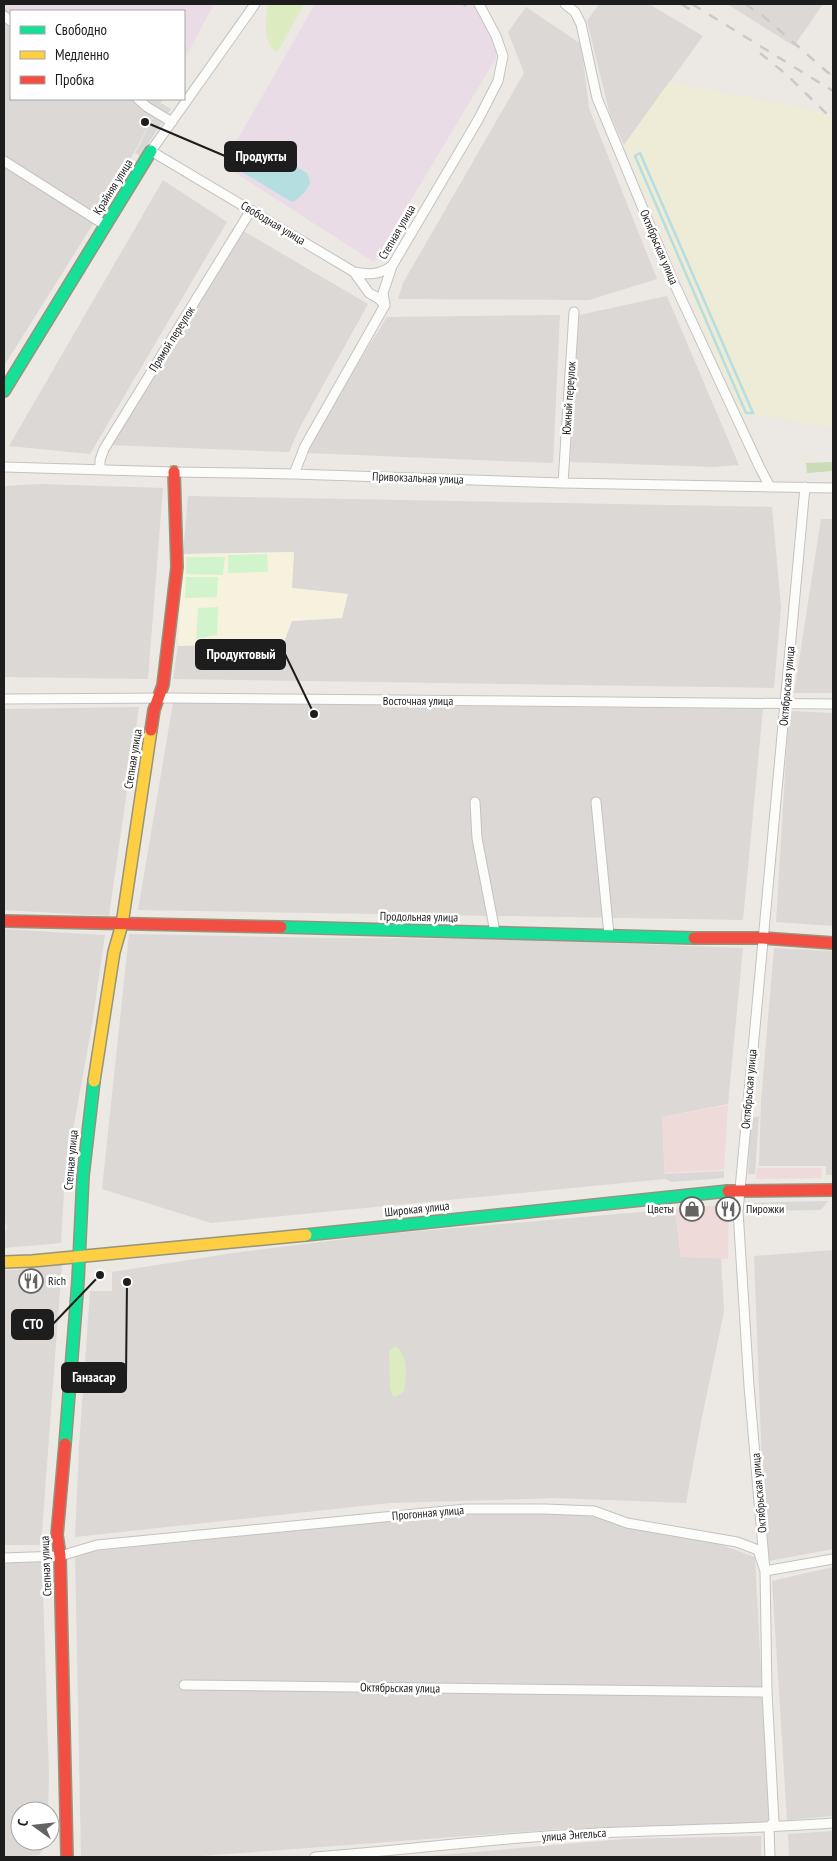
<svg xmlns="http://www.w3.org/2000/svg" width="837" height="1861" viewBox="0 0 837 1861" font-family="'PT Sans Narrow',sans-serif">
	<rect width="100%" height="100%" fill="#ece8e4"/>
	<!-- residential -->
	<path fill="#dbd8d6" d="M599 4H649L703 36 624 145 610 115 587 21Z
		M727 4H823L794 46Z
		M4 7 11 12V99H163L110 197 4 366Z
		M526 7 581 44 589 108 657 279 589 300 398 299 403 283 524 73 508 32Z
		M163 180 227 222 90 454 9 446Z
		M240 229 368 304 300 427 289 452 110 445Z
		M667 296 739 465 714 467 570 462 579 315Z
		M560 315 553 463 306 453 320 425 387 317Z
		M41 484 163 488 148 679 4 677V486Z
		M188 496 772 507 781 607 774 688 173 679 178 646 284 642 291 621 340 618 347 594 291 588 294 552 183 554Z
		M821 519H833V693H794Z
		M173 703 763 709 743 920 138 910Z
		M139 707 109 916 4 910V709Z
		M791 711 833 713V926L776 922 788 725Z
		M4 929 105 935 92 1025 65 1174 61 1243 4 1248V1237L7 1226 4 1221Z
		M129 934 328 938 507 939 743 948 728 1104 662 1117 665 1179 211 1223 102 1189Z
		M774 948 833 951V1175H826V1166H759L761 1101Z
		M675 1209 681 1257 721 1256 724 1312 701 1422 686 1503 556 1498 390 1503 75 1537 79 1446 90 1291H112V1272L240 1252 385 1234Z
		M833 1250V1549L769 1561 762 1466 754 1256Z
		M62 1264 41 1545H4V1270H17Z
		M489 1512 586 1514 644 1531 719 1544 755 1557 769 1822 560 1829 188 1857H81L75 1553 373 1521Z
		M42 1562 49 1775 48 1811H20V1841H47L46 1846 39 1855 4 1857V1563Z
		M833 1567V1816L787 1820 772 1581Z
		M833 1831V1857H789L788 1834Z
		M761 1836V1857H417L624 1839Z"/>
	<!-- commercial -->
	<path fill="#efdada" d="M728 1105 724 1170 665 1173 662 1117Z
		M757 1168H821L822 1178 756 1179Z
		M729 1204 728 1259 681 1257 675 1209Z"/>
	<!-- industrial -->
	<path fill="#eadce6" d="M4 4H214L184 60V11L11 12 4 7Z
		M315 4H472L496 44V58L374 262 223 165Z"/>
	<!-- education -->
	<path fill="#f6f2de" d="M294 552 292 588 348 594 342 618 292 621 284 642 178 646 183 554Z"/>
	<!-- religious -->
	<path fill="#dad8d6" d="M161 103 171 109 140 156 135 153Z
		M759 1116 755 1174H748L751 1118Z
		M724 1171V1178L672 1182 665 1179V1174Z
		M828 1201 821 1210 738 1211 739 1203Z"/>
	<!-- farmland -->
	<path fill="#eeebd6" d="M669 82 823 112 833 120V428L740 412 624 145Z"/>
	<!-- grass -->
	<path fill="#ddebc0" d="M268 4H304L277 53C262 41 266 21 268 4Z
		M396 1346C410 1360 406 1375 404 1392L394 1397 390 1389 389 1351Z"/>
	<!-- forest -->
	<path fill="#c9dcb7" d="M833 462V471L807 473 806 463Z"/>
	<!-- park -->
	<path fill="#d2f4cd" d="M267 554 268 572 228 573V555Z
		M186 557H225L223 575 186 574Z
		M186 577H218L217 597 185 598Z
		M218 607 217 635 196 639 198 608Z"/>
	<!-- water -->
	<path fill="#b5dee1" d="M246 144H256L307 173C308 176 311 181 309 185 307 191 298 200 292 202L235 168 234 164Z"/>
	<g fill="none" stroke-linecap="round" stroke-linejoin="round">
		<!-- stream -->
		<path stroke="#b5dee1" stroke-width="2.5" d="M640 153 753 413H746L635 156Z"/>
		<!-- street casing -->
		<g stroke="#c4c3c1" stroke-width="11">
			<path id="street" d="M255 4 151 151 354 272 369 293 378 298 385 305
				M565 4 575 12 581 24 597 98 673 281 760 468 770 487
				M4 16 11 21
				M138 99 147 107 172 122
				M4 161 105 225
				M354 272C369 275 379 275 392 266
				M4 467 174 472 294 474 563 483 833 488
				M100 470V460L104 449 251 210
				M294 474 305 446 385 305 383 293 392 266 478 120 498 81 503 56 496 36 479 4
				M563 483 574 312
				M4 699 169 698 833 704
				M475 802 477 838 495 932
				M596 802 609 935
				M4 1558 60 1556 97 1545 466 1509H545L594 1511 627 1523 737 1542 758 1550 765 1571 833 1559
				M184 1685 767 1692
				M315 1857C397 1851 479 1840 561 1835 652 1829 743 1830 833 1823
				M770 1857 769 1828 774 1821 767 1692 765 1571 749 1386 738 1211 805 487"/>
		</g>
		<!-- fast casing -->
		<g stroke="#96947c" stroke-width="14">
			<path id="fast" d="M4 391 151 151
				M281 927 694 938
				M306 1235 728 1191
				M65 1444 78 1281 83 1176 94 1081"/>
		</g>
		<!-- slow casing -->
		<g stroke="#96947c" stroke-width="14">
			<path id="slow" d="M94 1081 114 952 122 924 151 730
				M4 1262 32 1261 306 1235"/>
		</g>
		<!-- jam casing -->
		<g stroke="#96947c" stroke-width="14">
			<path id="jam" d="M151 730 154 710 163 685 177 567 174 472
				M4 921 281 927
				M694 938H762L833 943
				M728 1191 833 1190
				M65 1444 57 1535 60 1556 67 1857"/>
		</g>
		<!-- street -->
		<use href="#street" stroke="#fcfcfb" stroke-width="9"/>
		<!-- fast -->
		<use href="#fast" stroke="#16e098" stroke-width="11"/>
		<!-- slow -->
		<use href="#slow" stroke="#ffcf43" stroke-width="11"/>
		<!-- jam -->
		<use href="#jam" stroke="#f24e42" stroke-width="11"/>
		<!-- rail -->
		<path stroke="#cac9c9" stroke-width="2.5" stroke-dasharray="10 10" stroke-linecap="butt" d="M463 4 466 6
			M681 4 696 13
			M692 4 833 91
			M745 4 762 15 833 77
			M760 53 787 75 833 120"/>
	</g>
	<!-- icons -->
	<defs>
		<g id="shop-ring" transform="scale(1.25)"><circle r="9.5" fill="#fff" stroke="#656463" stroke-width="1.5"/><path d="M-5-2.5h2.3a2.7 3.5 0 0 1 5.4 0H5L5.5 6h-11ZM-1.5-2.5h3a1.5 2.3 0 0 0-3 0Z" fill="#656463"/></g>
		<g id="restaurant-ring" transform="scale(1.25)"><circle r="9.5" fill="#fff" stroke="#656463" stroke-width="1.5"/><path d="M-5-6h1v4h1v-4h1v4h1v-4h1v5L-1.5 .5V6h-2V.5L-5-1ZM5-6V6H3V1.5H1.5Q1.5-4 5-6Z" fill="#656463"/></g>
	</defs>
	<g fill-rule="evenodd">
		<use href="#shop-ring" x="692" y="1209"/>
		<use href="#restaurant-ring" x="728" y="1209"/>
		<use href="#restaurant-ring" x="31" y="1281"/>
	</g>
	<g text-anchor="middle" stroke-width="5" stroke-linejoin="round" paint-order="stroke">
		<!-- street labels -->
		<g font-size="12" fill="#1d1d1d" stroke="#fff">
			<text transform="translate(113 187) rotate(-58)" y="4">Крайняя улица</text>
			<text transform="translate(273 223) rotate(31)" y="4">Свободная улица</text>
			<text transform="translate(397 232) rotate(-60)" y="4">Степная улица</text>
			<text transform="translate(659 247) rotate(67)" y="4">Октябрьская улица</text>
			<text transform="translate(172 339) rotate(-58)" y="4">Прямой переулок</text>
			<text transform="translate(569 398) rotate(-86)" y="4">Южный переулок</text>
			<text transform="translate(418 478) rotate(2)" y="4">Привокзальная улица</text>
			<text transform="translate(787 686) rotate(-85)" y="4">Октябрьская улица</text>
			<text x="418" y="705">Восточная улица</text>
			<text transform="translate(133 759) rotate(-81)" y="4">Степная улица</text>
			<text transform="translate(419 917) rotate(1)" y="4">Продольная улица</text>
			<text transform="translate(749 1089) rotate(-85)" y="4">Октябрьская улица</text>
			<text transform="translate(71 1160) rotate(-85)" y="4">Степная улица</text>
			<text transform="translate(417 1209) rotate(-6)" y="4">Широкая улица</text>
			<text transform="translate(759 1493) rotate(-95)" y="4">Октябрьская улица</text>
			<text transform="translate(428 1513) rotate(-5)" y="4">Прогонная улица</text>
			<text transform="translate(46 1566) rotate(-93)" y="4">Степная улица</text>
			<text transform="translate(400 1688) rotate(1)" y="4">Октябрьская улица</text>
			<text transform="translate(574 1835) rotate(-4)" y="4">улица Энгельса</text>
		</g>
		<!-- poi labels -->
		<g font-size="12" fill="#1d1d1d" stroke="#fff" text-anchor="start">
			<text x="674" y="1213" text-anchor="end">Цветы</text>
			<text x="746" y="1213">Пирожки</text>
			<text x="48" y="1285">Rich</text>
		</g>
	</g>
	<!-- callouts -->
	<path fill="none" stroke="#1d1d1d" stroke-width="2" d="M145 122L225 156M314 714L285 654M100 1275L53 1324M127 1282L126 1377"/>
	<g fill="#1d1d1d" stroke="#fff" stroke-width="2">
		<circle cx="145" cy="122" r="5"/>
		<circle cx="314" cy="714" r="5"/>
		<circle cx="100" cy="1275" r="5"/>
		<circle cx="127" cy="1282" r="5"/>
	</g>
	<g fill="#1d1d1d" stroke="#1d1d1d" stroke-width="2">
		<rect x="225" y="142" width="71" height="29" rx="5"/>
		<rect x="196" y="640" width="89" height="29" rx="5"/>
		<rect x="12" y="1310" width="41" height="29" rx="5"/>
		<rect x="62" y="1363" width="64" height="29" rx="5"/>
	</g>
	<g font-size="14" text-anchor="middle" font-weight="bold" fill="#fff">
		<text x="261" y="161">Продукты</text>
		<text x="241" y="659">Продуктовый</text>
		<text x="33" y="1329">СТО</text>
		<text x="94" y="1382">Ганзасар</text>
	</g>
	<!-- border -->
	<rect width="837" height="1861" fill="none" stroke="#1d1d1d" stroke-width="10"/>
	<!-- legend -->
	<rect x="10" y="10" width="175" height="90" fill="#ffffff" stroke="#a5a5a5"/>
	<rect x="20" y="26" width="25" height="8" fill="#16e098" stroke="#a5a5a5"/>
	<text x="55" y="35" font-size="15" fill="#1d1d1d">Свободно</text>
	<rect x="20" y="51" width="25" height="8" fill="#ffcf43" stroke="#a5a5a5"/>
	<text x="55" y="60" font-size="15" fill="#1d1d1d">Медленно</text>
	<rect x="20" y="76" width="25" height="8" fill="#f24e42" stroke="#a5a5a5"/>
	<text x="55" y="85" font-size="15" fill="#1d1d1d">Пробка</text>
	<!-- north arrow -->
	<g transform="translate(35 1826) rotate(285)"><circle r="24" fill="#ffffff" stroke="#a5a5a5"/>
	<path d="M0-4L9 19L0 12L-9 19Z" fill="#656463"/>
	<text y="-8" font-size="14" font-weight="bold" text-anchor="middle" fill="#1d1d1d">С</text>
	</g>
</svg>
